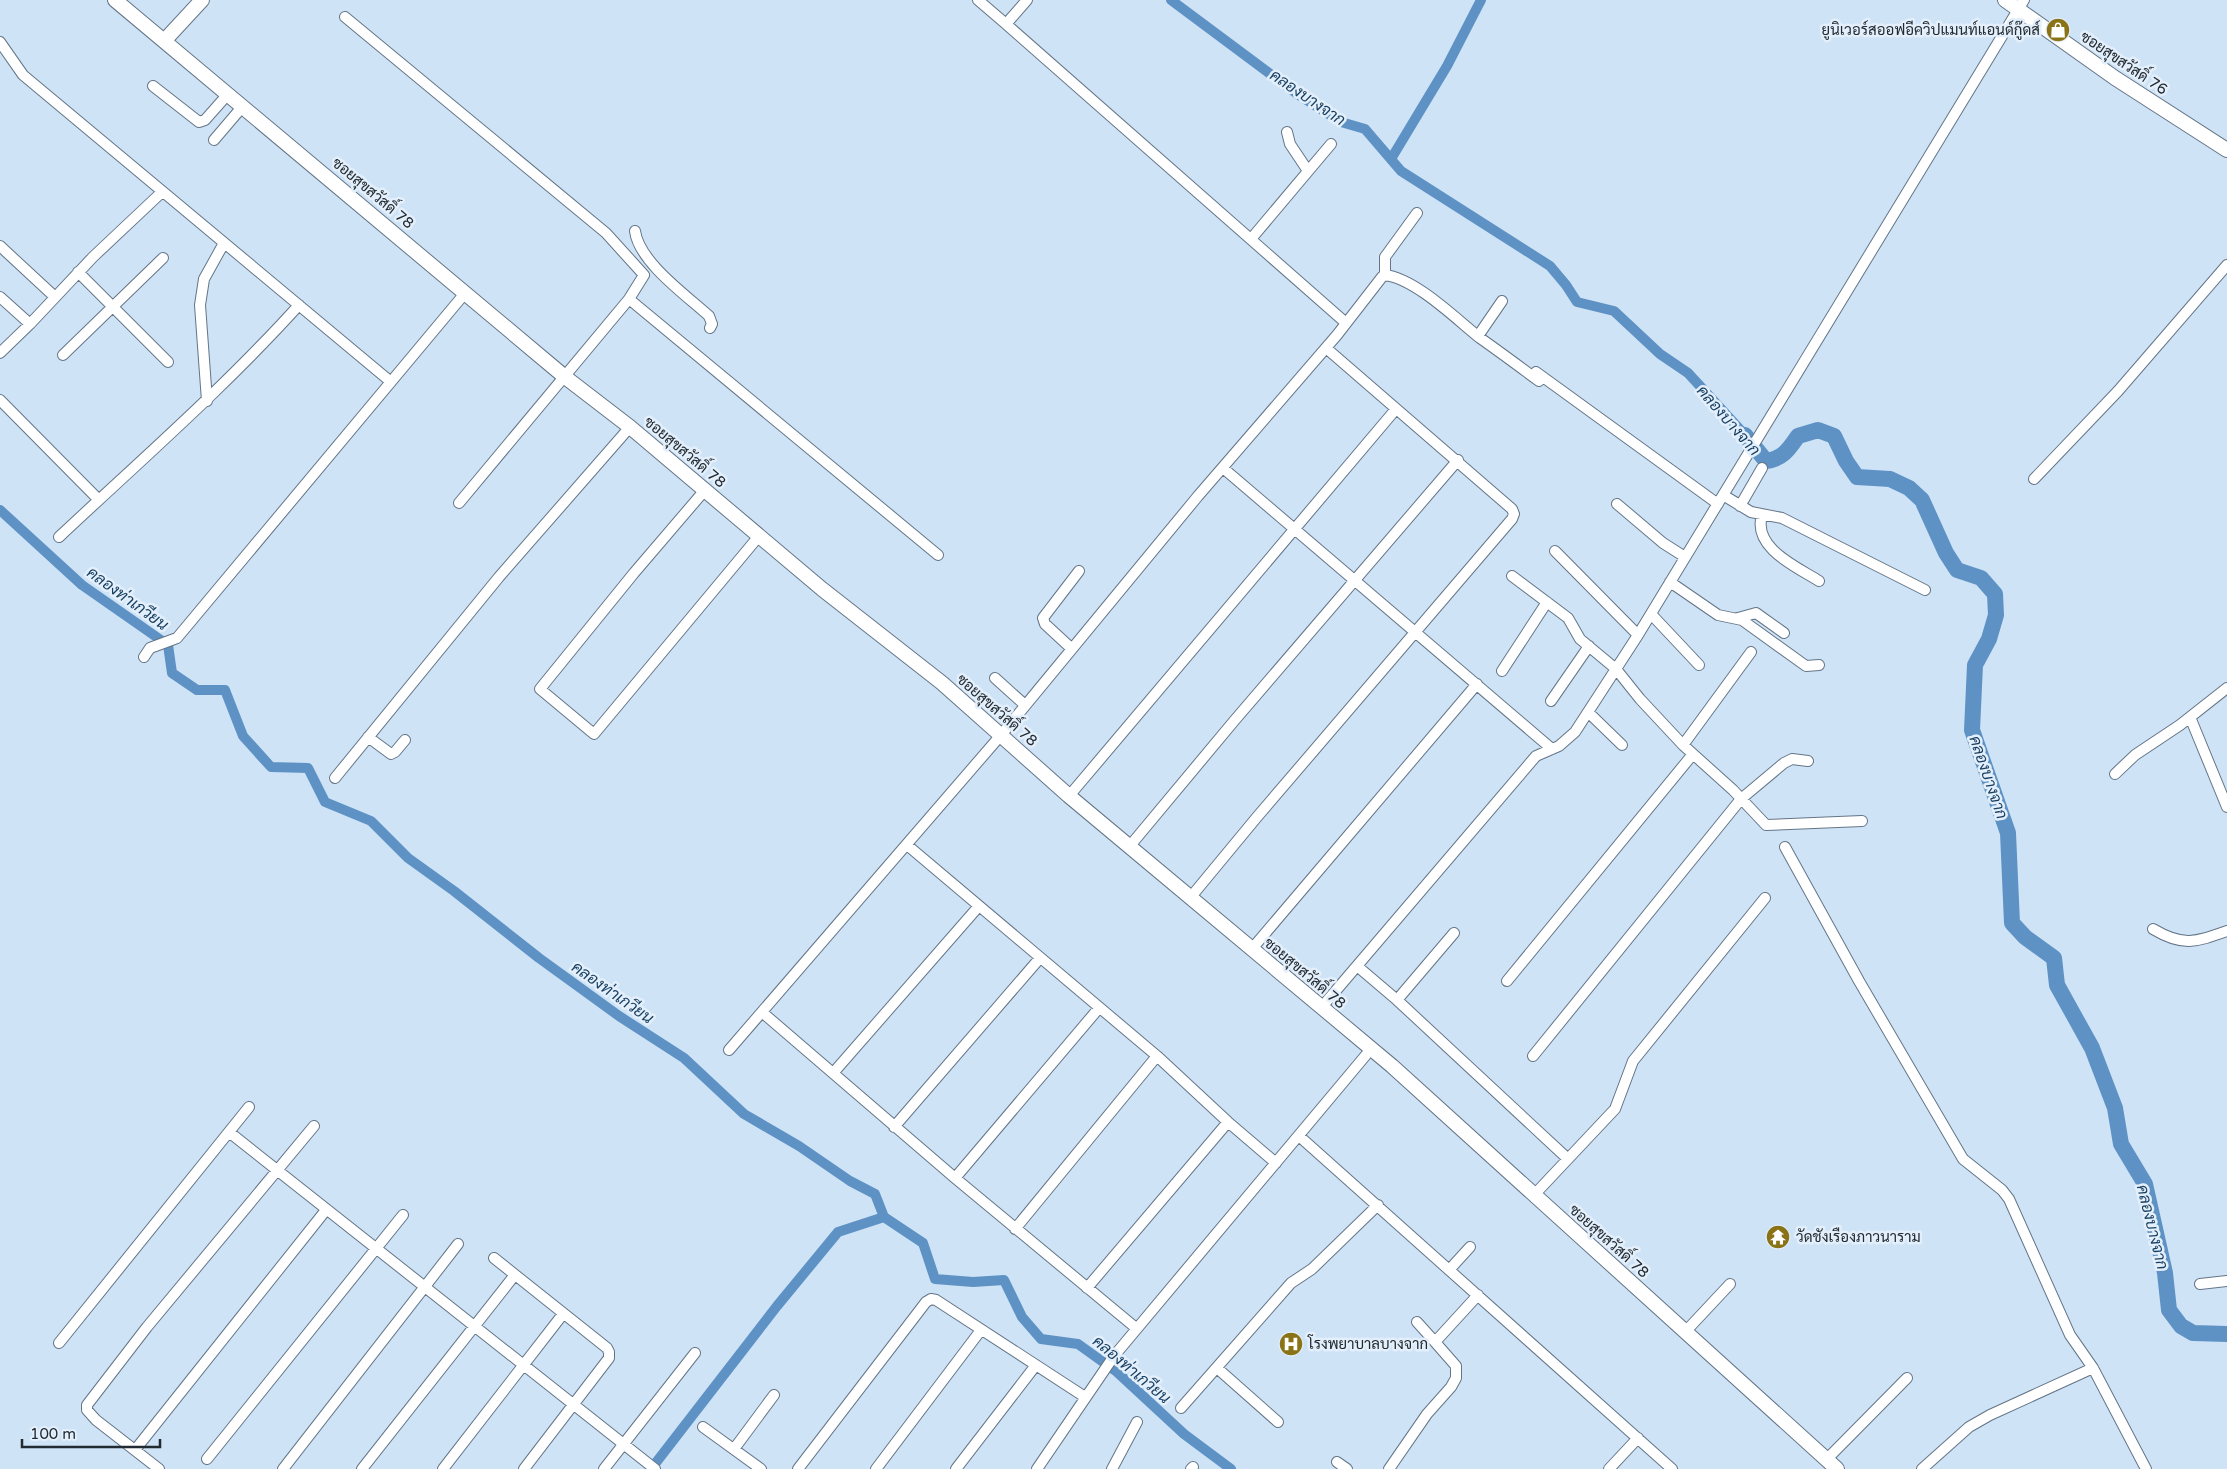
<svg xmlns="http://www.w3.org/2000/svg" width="2227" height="1469" viewBox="0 0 2227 1469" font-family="'Varela Round',Sarabun,sans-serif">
	<rect width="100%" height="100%" fill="#cfe3f7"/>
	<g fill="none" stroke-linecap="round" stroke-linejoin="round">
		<!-- canal -->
		<path stroke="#5e92c4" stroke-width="10" d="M1171 0 1296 93 1341 122 1365 129 1401 171 1550 266 1566 285 1577 302 1614 311 1660 354 1688 373 1745 435
			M1391 159 1447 66 1481 0
			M0 510 82 585 168 645 172 673 197 690H225L243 736 271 767 308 768 325 802 371 821 408 858 454 891 539 958 619 1016 684 1058 744 1114 799 1146 850 1181 875 1194 884 1217 923 1243 935 1279 973 1282 1004 1280 1022 1317 1041 1339 1078 1344 1117 1372 1184 1434 1231 1469
			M651 1469 777 1306 838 1232 884 1217"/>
		<!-- river -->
		<path stroke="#5e92c4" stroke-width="16" d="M1745 435 1766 461C1783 459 1789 449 1798 436L1818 430 1834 436 1846 461 1857 477 1890 479 1909 488 1922 500 1946 553 1957 570 1981 578 1995 594 1996 615 1989 639 1975 665 1972 730 2008 833 2012 923 2025 937 2054 958 2057 985 2092 1048 2115 1108 2121 1144 2145 1184 2165 1273 2169 1310 2181 1326 2193 1333 2227 1334"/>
		<!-- street casing -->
		<g stroke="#647587" stroke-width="12">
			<path id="street" d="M978 0 1006 24 1027 0
				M345 17 606 233 644 275 629 299 459 503
				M1006 24 1346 323
				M0 42 23 75 391 382
				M153 86 199 122 205 120 228 94
				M1287 132 1290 144 1308 171
				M214 140 243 106
				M635 231C639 262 686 295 709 316L712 324 710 328
				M1251 239 1331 144
				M0 246 55 297
				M78 272 168 362
				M1385 275V257L1417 213
				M0 297 30 324
				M629 299 938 555
				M1478 336 1502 301
				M0 353 30 324 93 257 162 192
				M63 355 163 258
				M1536 372 1718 504
				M0 400 99 500
				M207 401 200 305 204 279 224 243
				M1223 468 1552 749
				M2034 479 2118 391 2227 265
				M705 490 634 573 540 689 594 734 759 536
				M1723 495 1751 512 1782 518 1925 590
				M1617 504 1663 543 1685 557
				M1740 506 1762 468
				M1762 515C1752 548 1797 567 1819 581
				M59 537C140 461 224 388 299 305
				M1555 551 1638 635
				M1512 576 1568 618 1580 639 1616 669 1640 699 1683 745 1733 790 1766 825 1862 821
				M1670 582 1718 615 1742 620 1806 666 1819 665
				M1651 614 1699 665
				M1738 618 1756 613 1784 633
				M1072 649 1045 624 1043 618 1079 571
				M144 657 150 648 177 638 466 292
				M1502 671 1547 602
				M995 678 1025 705
				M1551 701 1589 646
				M1589 713 1622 745
				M2190 717 2227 807
				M368 737 391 754 395 752 405 740
				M1683 745 1751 652
				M2115 774 2135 755 2180 725 2227 688
				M335 778 499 577 630 427
				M1069 796 1396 409
				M907 845 1157 1056 1228 1122 1276 1163
				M1129 847 1234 721 1458 460
				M1785 847 1859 981 1963 1159 2002 1190 2009 1199 2070 1335 2093 1368
				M1190 898 1257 817 1512 519 1514 514 1512 509 1326 348
				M2153 929C2183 947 2196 942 2227 931
				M1251 950 1477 684
				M1357 966 1397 1000 1568 1159
				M1507 981 1693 754
				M1397 1000 1454 933
				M1321 1008 1536 756 1559 746 1575 732 1638 635 2024 0
				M763 1013 955 1178 1136 1328
				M729 1050 1001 735 1198 496 1337 335 1382 277 1385 275C1416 279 1456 319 1480 338 1500 352 1520 367 1539 381
				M1533 1056 1741 799 1784 763 1792 759 1808 761
				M834 1072 979 906
				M894 1127 1040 958
				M229 1132 655 1469
				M1299 1136 1672 1469
				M955 1178 1099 1008
				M1534 1195 1615 1109 1633 1061 1765 898
				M1015 1229 1157 1056
				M494 1258 607 1348 609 1352V1358L524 1469
				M1449 1270 1470 1247
				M2200 1284 2227 1281
				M1087 1288 1228 1122
				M1417 1322 1435 1342
				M1686 1331 1730 1284
				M59 1343 249 1107
				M1217 1368 1278 1422
				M1181 1408 1291 1283 1312 1269 1378 1205
				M703 1427 761 1469
				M734 1449 774 1395
				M135 1450 326 1210
				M207 1459 403 1215
				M1827 1459 1907 1378
				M1337 1462 1347 1469
				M159 1469 96 1420 87 1410V1405L147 1327 314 1126
				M283 1469 458 1244
				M362 1469 514 1276
				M443 1469 563 1314
				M604 1469 695 1353
				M798 1469 926 1302 931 1299 936 1300 1085 1397
				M876 1469 981 1330
				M956 1469 1036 1365
				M1037 1469 1114 1356 1371 1049
				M1112 1469 1137 1422
				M1191 1469 1193 1467
				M1389 1469 1427 1414 1451 1387 1456 1378V1366L1435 1342 1478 1295
				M1609 1469 1638 1438
				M1922 1469 1969 1427 1990 1415 2093 1368 2146 1469"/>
		</g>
		<!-- secondary casing -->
		<g stroke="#647587" stroke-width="16">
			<path id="secondary" d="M115 0 565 377 630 427 822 589 942 683 1069 796 1392 1066 1837 1469
				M2005 0 2115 78 2227 150
				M165 40 202 0"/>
		</g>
		<!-- street -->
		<use href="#street" stroke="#fff" stroke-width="10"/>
		<!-- secondary -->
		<use href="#secondary" stroke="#fff" stroke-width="14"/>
	</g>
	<!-- icons -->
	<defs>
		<g id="shop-disc" transform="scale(1.25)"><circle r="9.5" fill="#897316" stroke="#e3effb"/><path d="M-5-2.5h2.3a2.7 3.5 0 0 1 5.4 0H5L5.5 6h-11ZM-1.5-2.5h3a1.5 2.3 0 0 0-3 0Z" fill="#fff"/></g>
		<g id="temple-disc" transform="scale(1.25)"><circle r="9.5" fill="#897316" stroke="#e3effb"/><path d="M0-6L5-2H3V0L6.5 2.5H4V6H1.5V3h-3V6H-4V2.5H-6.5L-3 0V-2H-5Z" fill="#fff"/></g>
		<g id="hospital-disc" transform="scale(1.25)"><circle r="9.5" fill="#897316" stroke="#e3effb"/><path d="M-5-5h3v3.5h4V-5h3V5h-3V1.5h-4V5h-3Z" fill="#fff"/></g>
	</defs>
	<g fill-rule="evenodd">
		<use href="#shop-disc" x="2058" y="30"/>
		<use href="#temple-disc" x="1778" y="1237"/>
		<use href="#hospital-disc" x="1291" y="1344"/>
	</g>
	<g text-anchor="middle" stroke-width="5" stroke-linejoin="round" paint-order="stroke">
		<!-- poi labels -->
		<g font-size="15" fill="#232b32" stroke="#e3effb" text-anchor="start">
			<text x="2040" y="35" text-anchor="end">ยูนิเวอร์สออฟอีควิปแมนท์แอนด์กู๊ดส์</text>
			<text x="1796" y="1242">วัดชังเรืองภาวนาราม</text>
			<text x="1308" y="1349">โรงพยาบาลบางจาก</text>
		</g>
		<!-- street labels -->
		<g font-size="15" fill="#232b32" stroke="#e3effb">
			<text transform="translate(2124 63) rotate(34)" y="5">ซอยสุขสวัสดิ์ 76</text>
			<text transform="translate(373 193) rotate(40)" y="5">ซอยสุขสวัสดิ์ 78</text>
			<text transform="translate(685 452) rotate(40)" y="5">ซอยสุขสวัสดิ์ 78</text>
			<text transform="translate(997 710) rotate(41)" y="5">ซอยสุขสวัสดิ์ 78</text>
			<text transform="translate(1305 973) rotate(40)" y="5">ซอยสุขสวัสดิ์ 78</text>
			<text transform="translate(1609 1241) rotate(42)" y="5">ซอยสุขสวัสดิ์ 78</text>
		</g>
		<!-- water labels -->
		<g font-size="16" font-style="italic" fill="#153d5f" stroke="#e3effb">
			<text transform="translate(1308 97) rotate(34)" y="6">คลองบางจาก</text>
			<text transform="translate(1729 420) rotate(49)" y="6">คลองบางจาก</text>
			<text transform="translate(128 598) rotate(36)" y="6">คลองท่าเกวียน</text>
			<text transform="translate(1989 777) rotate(71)" y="6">คลองบางจาก</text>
			<text transform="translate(613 992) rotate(35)" y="6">คลองท่าเกวียน</text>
			<text transform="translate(2153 1227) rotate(76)" y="6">คลองบางจาก</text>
			<text transform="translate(1132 1369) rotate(40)" y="6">คลองท่าเกวียน</text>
		</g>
	</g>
	<!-- scale -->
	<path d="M22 1439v8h138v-8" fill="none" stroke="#232b32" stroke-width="2.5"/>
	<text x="30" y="1439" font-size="15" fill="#232b32" stroke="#e3effb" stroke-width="4" paint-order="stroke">100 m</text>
</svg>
